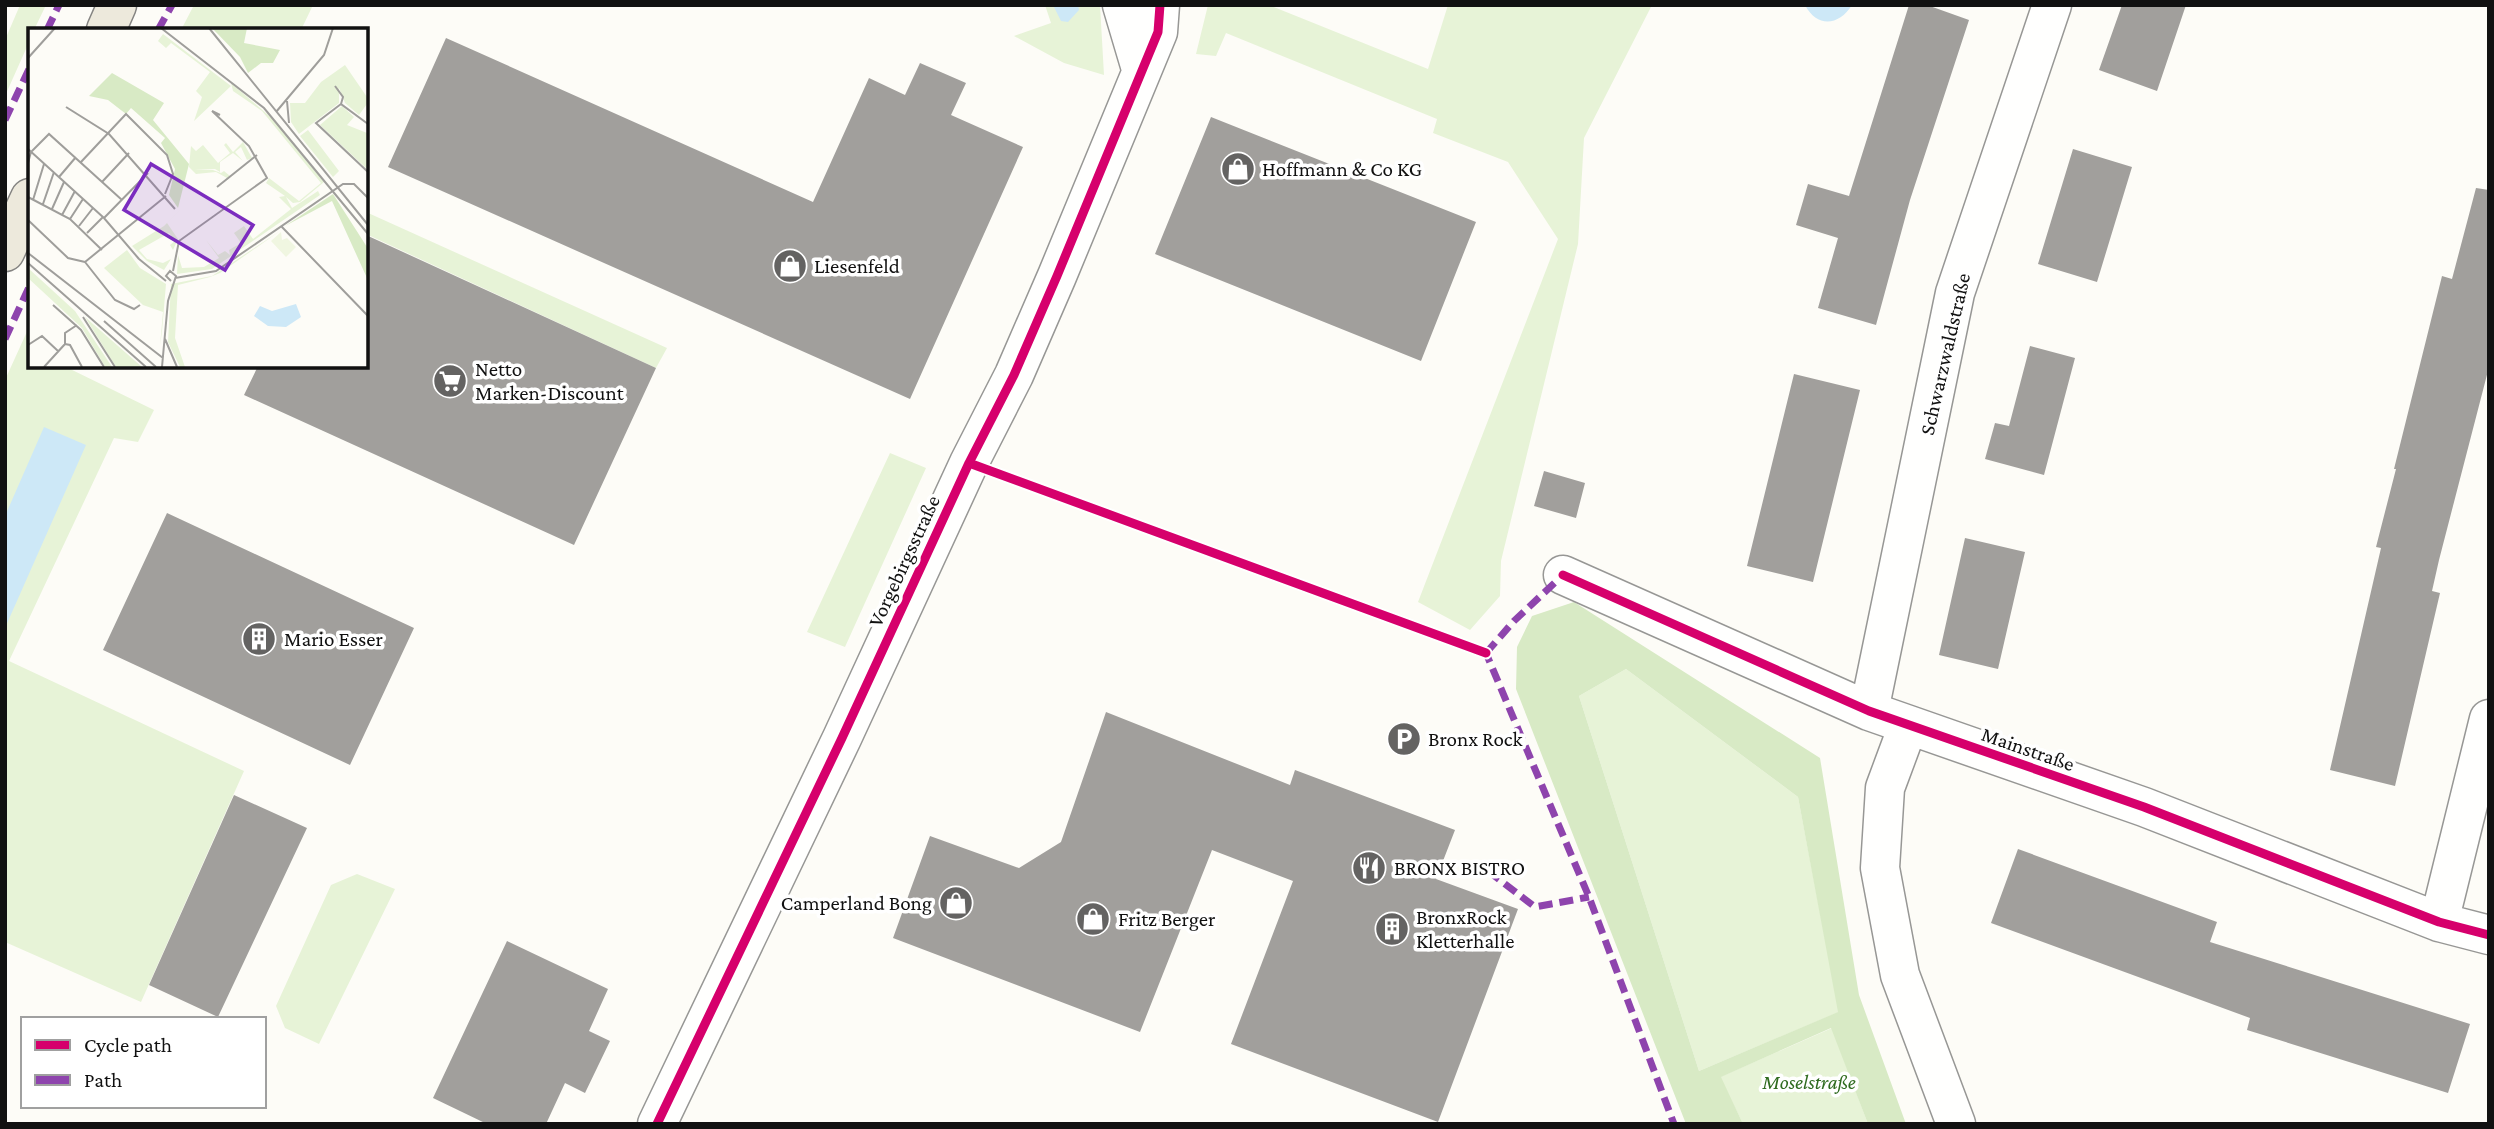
<svg xmlns="http://www.w3.org/2000/svg" width="2494" height="1129" viewBox="0 0 2494 1129" font-family="'Crimson Pro',serif">
	<rect width="100%" height="100%" fill="#fdfcf7"/>
	<!-- green -->
	<path fill="#e7f3d7" d="M20 5H46L34 30H30V40L5 96V40Z
		M194 5H313L301 30H181Z
		M1045 5H1100L1104 75 1064 63 1014 36 1051 23Z
		M1208 5H1269L1428 69 1448 5H1652L1584 138 1578 244 1501 561 1500 596 1470 630 1418 602 1558 239 1508 162 1433 133 1437 119 1226 33 1216 56 1196 54Z
		M366 212 667 348 656 368 366 234Z
		M30 325V366H64L154 410 138 442 114 438 9 661 244 771 141 1002 5 942V380Z
		M890 453 926 468 845 647 807 632Z
		M1626 669 1798 797 1839 1012 1699 1071 1579 696Z
		M357 874 395 889 319 1044 285 1028 276 1006 331 885Z
		M1832 1028 1868 1124H1743L1720 1077Z"/>
	<!-- forest -->
	<path fill="#d8eac5" fill-rule="evenodd" d="M1574 602 1820 758 1859 995 1906 1124H1868L1831 1028 1721 1077 1743 1124H1686L1516 689 1517 647 1532 616ZM1626 669 1798 797 1838 1012 1699 1071 1579 696Z"/>
	<!-- water -->
	<path fill="#cde8f7" d="M1053 5H1078L1079 10 1068 22 1061 21Z
		M1805 5H1852C1839 26 1817 28 1805 5Z
		M44 427 86 445 5 628V516Z"/>
	<!-- building -->
	<path fill="#a19f9c" d="M1909 5H1927L1969 20 1910 200 1876 325 1818 308 1838 238 1796 225 1808 184 1849 196Z
		M2122 5H2186L2157 91 2099 70Z
		M446 38 813 202 869 78 905 95 920 63 966 83 951 115 1023 147 910 399 388 167Z
		M1211 117 1476 222 1421 361 1155 254Z
		M2073 149 2132 167 2097 282 2038 264Z
		M2476 188 2489 190V367L2439 560 2432 591 2440 593 2395 786 2330 770 2381 548 2376 547 2396 469H2394L2442 276 2452 279Z
		M366 235 656 368 574 545 244 395 258 366H366Z
		M2030 346 2075 358 2044 475 1985 459 1995 423 2009 426Z
		M1794 374 1860 390 1813 582 1747 566Z
		M1544 471 1585 483 1576 518 1534 506Z
		M167 513 414 628 350 765 103 650Z
		M1965 538 2025 552 1998 669 1939 655Z
		M1106 712 1290 785 1295 770 1455 830 1436 879 1518 909 1438 1122 1231 1044 1293 881 1212 850 1140 1032 893 938 930 836 1019 868 1061 842Z
		M234 795 307 828 218 1017 149 985Z
		M2018 849 2217 922 2210 942 2470 1024 2448 1093 2247 1030 2250 1018 1991 923Z
		M507 941 608 989 589 1031 610 1041 585 1093 565 1083 546 1124H487L433 1098Z"/>
	<g fill="none" stroke-linecap="round" stroke-linejoin="round">
		<!-- minor casing -->
		<g stroke="#979795" stroke-width="41">
			<path id="minor" d="M1122 5 1141 69
				M1563 575 1869 711 2144 807 2439 922 2489 935
				M1869 711 1955 293 2052 5
				M1908 726 1885 788 1880 868 1900 975 1956 1124
				M2439 922 2489 719
				M657 1124 842 738 969 463 1014 375 1057 276 1158 32 1160 5"/>
		</g>
		<!-- major casing -->
		<g stroke="#858482" stroke-width="41">
			<path id="major" d="M106 30 117 5
				M5 252 30 198"/>
		</g>
		<!-- minor -->
		<use href="#minor" stroke="#fffffe" stroke-width="38"/>
		<!-- major -->
		<use href="#major" stroke="#ede9dc" stroke-width="38"/>
		<!-- quiet -->
		<path stroke="#8e44ad" stroke-width="7" stroke-dasharray="14 7" stroke-linecap="butt" d="M47 30 59 5
			M158 30 172 5
			M5 120 30 67
			M5 339 30 285
			M1482 652 1486 653 1589 897 1674 1124
			M1486 653 1514 621 1563 575
			M1488 871 1535 907 1589 897"/>
		<!-- cycleway casing -->
		<g stroke="#fff" stroke-width="13">
			<path id="cycleway" d="M969 463 1486 653
				M1563 575 1869 711 2144 807 2439 922 2489 935
				M657 1124 842 738 969 463 1014 375 1057 276 1158 32 1160 5"/>
		</g>
		<!-- cycleway -->
		<use href="#cycleway" stroke="#d6006c" stroke-width="9"/>
	</g>
	<!-- icons -->
	<defs>
		<g id="shop-disc" transform="scale(1.75)"><circle r="9.5" fill="#646362" stroke="#fff"/><path d="M-5-2.5h2.3a2.7 3.5 0 0 1 5.4 0H5L5.5 6h-11ZM-1.5-2.5h3a1.5 2.3 0 0 0-3 0Z" fill="#fff"/></g>
		<g id="supermarket-disc" transform="scale(1.75)"><circle r="9.5" fill="#646362" stroke="#fff"/><path d="M-6-5.5h2.5l.6 2H6L4.5 2H-2.5L-4.4-4H-6ZM-1.5 3.2a1.3 1.3 0 1 0 .1 0ZM3 3.2a1.3 1.3 0 1 0 .1 0Z" fill="#fff"/></g>
		<g id="building-disc" transform="scale(1.75)"><circle r="9.5" fill="#646362" stroke="#fff"/><path d="M-4-6H4V6H1V3H-1V6H-4ZM-2.5-4.3h1.7v1.8h-1.7ZM.8-4.3h1.7v1.8H.8ZM-2.5-1h1.7V.8h-1.7ZM.8-1h1.7V.8H.8Z" fill="#fff"/></g>
		<g id="parking-disc" transform="scale(1.75)"><circle r="9.5" fill="#646362" stroke="#fff"/><path d="M-3.5-5.5H1a3.5 3.5 0 0 1 0 7H-1V5.5H-3.5ZM-1-3.4V-.6H.8a1.4 1.4 0 0 0 0-2.8Z" fill="#fff"/></g>
		<g id="restaurant-disc" transform="scale(1.75)"><circle r="9.5" fill="#646362" stroke="#fff"/><path d="M-5-6h1v4h1v-4h1v4h1v-4h1v5L-1.5 .5V6h-2V.5L-5-1ZM5-6V6H3V1.5H1.5Q1.5-4 5-6Z" fill="#fff"/></g>
	</defs>
	<g fill-rule="evenodd">
		<use href="#shop-disc" x="1238" y="169"/>
		<use href="#shop-disc" x="790" y="266"/>
		<use href="#supermarket-disc" x="450" y="381"/>
		<use href="#building-disc" x="259" y="639"/>
		<use href="#parking-disc" x="1404" y="739"/>
		<use href="#restaurant-disc" x="1369" y="868"/>
		<use href="#shop-disc" x="956" y="903"/>
		<use href="#shop-disc" x="1093" y="919"/>
		<use href="#building-disc" x="1392" y="929"/>
	</g>
	<g text-anchor="middle" stroke-width="7" stroke-linejoin="round" paint-order="stroke">
		<!-- poi labels -->
		<g font-size="21" fill="#111" stroke="#fff" text-anchor="start">
			<text x="1262" y="176">Hoffmann &amp; Co KG</text>
			<text x="814" y="273">Liesenfeld</text>
			<text x="475" y="376">Netto<tspan x="475" dy="24">Marken-Discount</tspan></text>
			<text x="284" y="646">Mario Esser</text>
			<text x="1428" y="746">Bronx Rock</text>
			<text x="1394" y="875">BRONX BISTRO</text>
			<text x="932" y="910" text-anchor="end">Camperland Bong</text>
			<text x="1416" y="924">BronxRock<tspan x="1416" dy="24">Kletterhalle</tspan></text>
			<text x="1118" y="926">Fritz Berger</text>
		</g>
		<!-- street labels -->
		<g font-size="21" fill="#111" stroke="#fff">
			<text transform="translate(1945 354) rotate(-77)" y="7">Schwarzwaldstraße</text>
			<text transform="translate(904 561) rotate(-65)" y="7">Vorgebirgsstraße</text>
			<text transform="translate(2028 749) rotate(19)" y="7">Mainstraße</text>
		</g>
		<!-- park labels -->
		<g font-size="21" font-style="italic" fill="#2f6b1f" stroke="#fff">
			<text x="1809" y="1089">Moselstraße</text>
		</g>
	</g>
	<!-- overview -->
	<g transform="translate(28 28)">
		<rect width="340" height="340" fill="#fdfcf7"/>
		<path d="M135 6 203 58 166 93 174 69 168 63 182 44 143 15 138 20 130 13ZM317 37 339 69V76L331 87 317 75 311 60V75L271 106 263 94 262 75H277L293 54ZM203 55 246 92 296 154 272 174 265 175 258 169 264 180 290 163 292 167 184 241 149 246 150 227 154 240 176 239 191 230 178 212 190 227 197 223 202 227 201 222 213 215 206 205 216 198 225 211 263 181 251 169 257 168 238 155 241 150 271 173 293 155 234 83 205 63ZM314 78 326 89 319 97 339 105V141L292 97ZM280 102 311 143 305 149 272 108ZM215 114 224 130 219 132 213 119 207 124 215 133 205 125 192 134V144L187 141 166 142H185L193 145 196 143 202 148 199 150 188 144 168 146 161 139 163 118 168 123 175 117 190 135 202 125 196 117 198 115 205 124ZM153 181 139 195 150 211 145 222 142 217 147 213 141 205 111 222 119 231 135 235 143 231 136 242 119 233 104 218 136 198ZM252 203 192 245 182 249 150 257 147 310 157 339H152L140 314 143 256 184 248ZM99 222 112 240 138 256 134 303 132 318 135 284 115 277 76 240ZM0 240 47 283 84 339H77L54 300 0 250ZM57 289 114 339H88Z" fill="#e7f3d7"/>
		<path d="M184 0H219L216 15 252 22 245 35H233L220 45 212 29ZM84 45 136 75 125 92 161 136 150 180 141 167 147 141 133 115 137 110 103 80 98 86 80 72 61 68ZM305 166 339 219V250L304 173 257 198Z" fill="#d8eac5"/>
		<path d="M253 204 254 212 259 210 268 219 258 229 243 213Z" fill="#f0f6e1"/>
		<path d="M268 276 273 289 258 299 240 298 226 288 232 278 244 283Z" fill="#cde8f7"/>
		<path fill="none" stroke="#9f9e9b" stroke-width="2" d="M133 0 236 80 340 206M181 0 340 197M0 30 27 0M307 58 315 69 313 76 340 96M259 73 261 95M313 76 288 95 340 144M38 79 81 106 147 181M248 84 296 27 305 0M0 121 76 190 111 231M53 134 98 86 139 127 145 146 137 166M0 135 3 124 21 106 94 172M31 149 48 129M74 154 101 125M189 159 229 127M0 169 42 191 74 222M5 172 16 136M15 176 26 144M24 181 36 154M34 187 47 163M76 190 120 145M42 191 55 171M0 192 40 230 57 234M51 198 65 180M253 198 340 288M59 205 75 189M0 225 135 330M111 231 138 253M57 234 138 168M57 234 87 272 106 281 112 277M0 235 118 339M145 243 151 213 239 150 221 118 184 83 192 87M147 250 188 243 315 156H326L340 170M25 277 53 302 76 339M55 289 87 339M76 293 128 339M137 311 149 339M37 316 42 317 54 339M0 317 14 308 30 323M16 339 37 316V305L49 297M134 339 140 273 148 248 142 243 138 248 143 253"/>
		<path fill="#7b2cbf" fill-opacity="0.15" stroke="#7b2cbf" stroke-width="3.5" d="M123 136 225 197 197 242 96 182Z"/>
		<rect width="340" height="340" fill="none" stroke="#111" stroke-width="3.5"/>
	</g>
	<!-- border -->
	<rect width="2494" height="1129" fill="none" stroke="#111111" stroke-width="14"/>
	<!-- legend -->
	<rect x="21" y="1017" width="245" height="91" fill="#ffffff" stroke="#a0a0a0" stroke-width="2"/>
	<rect x="35" y="1040" width="35" height="10" fill="#d6006c" stroke="#a0a0a0" stroke-width="2"/>
	<text x="84" y="1052" font-size="21" fill="#111111">Cycle path</text>
	<rect x="35" y="1075" width="35" height="10" fill="#8e44ad" stroke="#a0a0a0" stroke-width="2"/>
	<text x="84" y="1087" font-size="21" fill="#111111">Path</text>
</svg>
